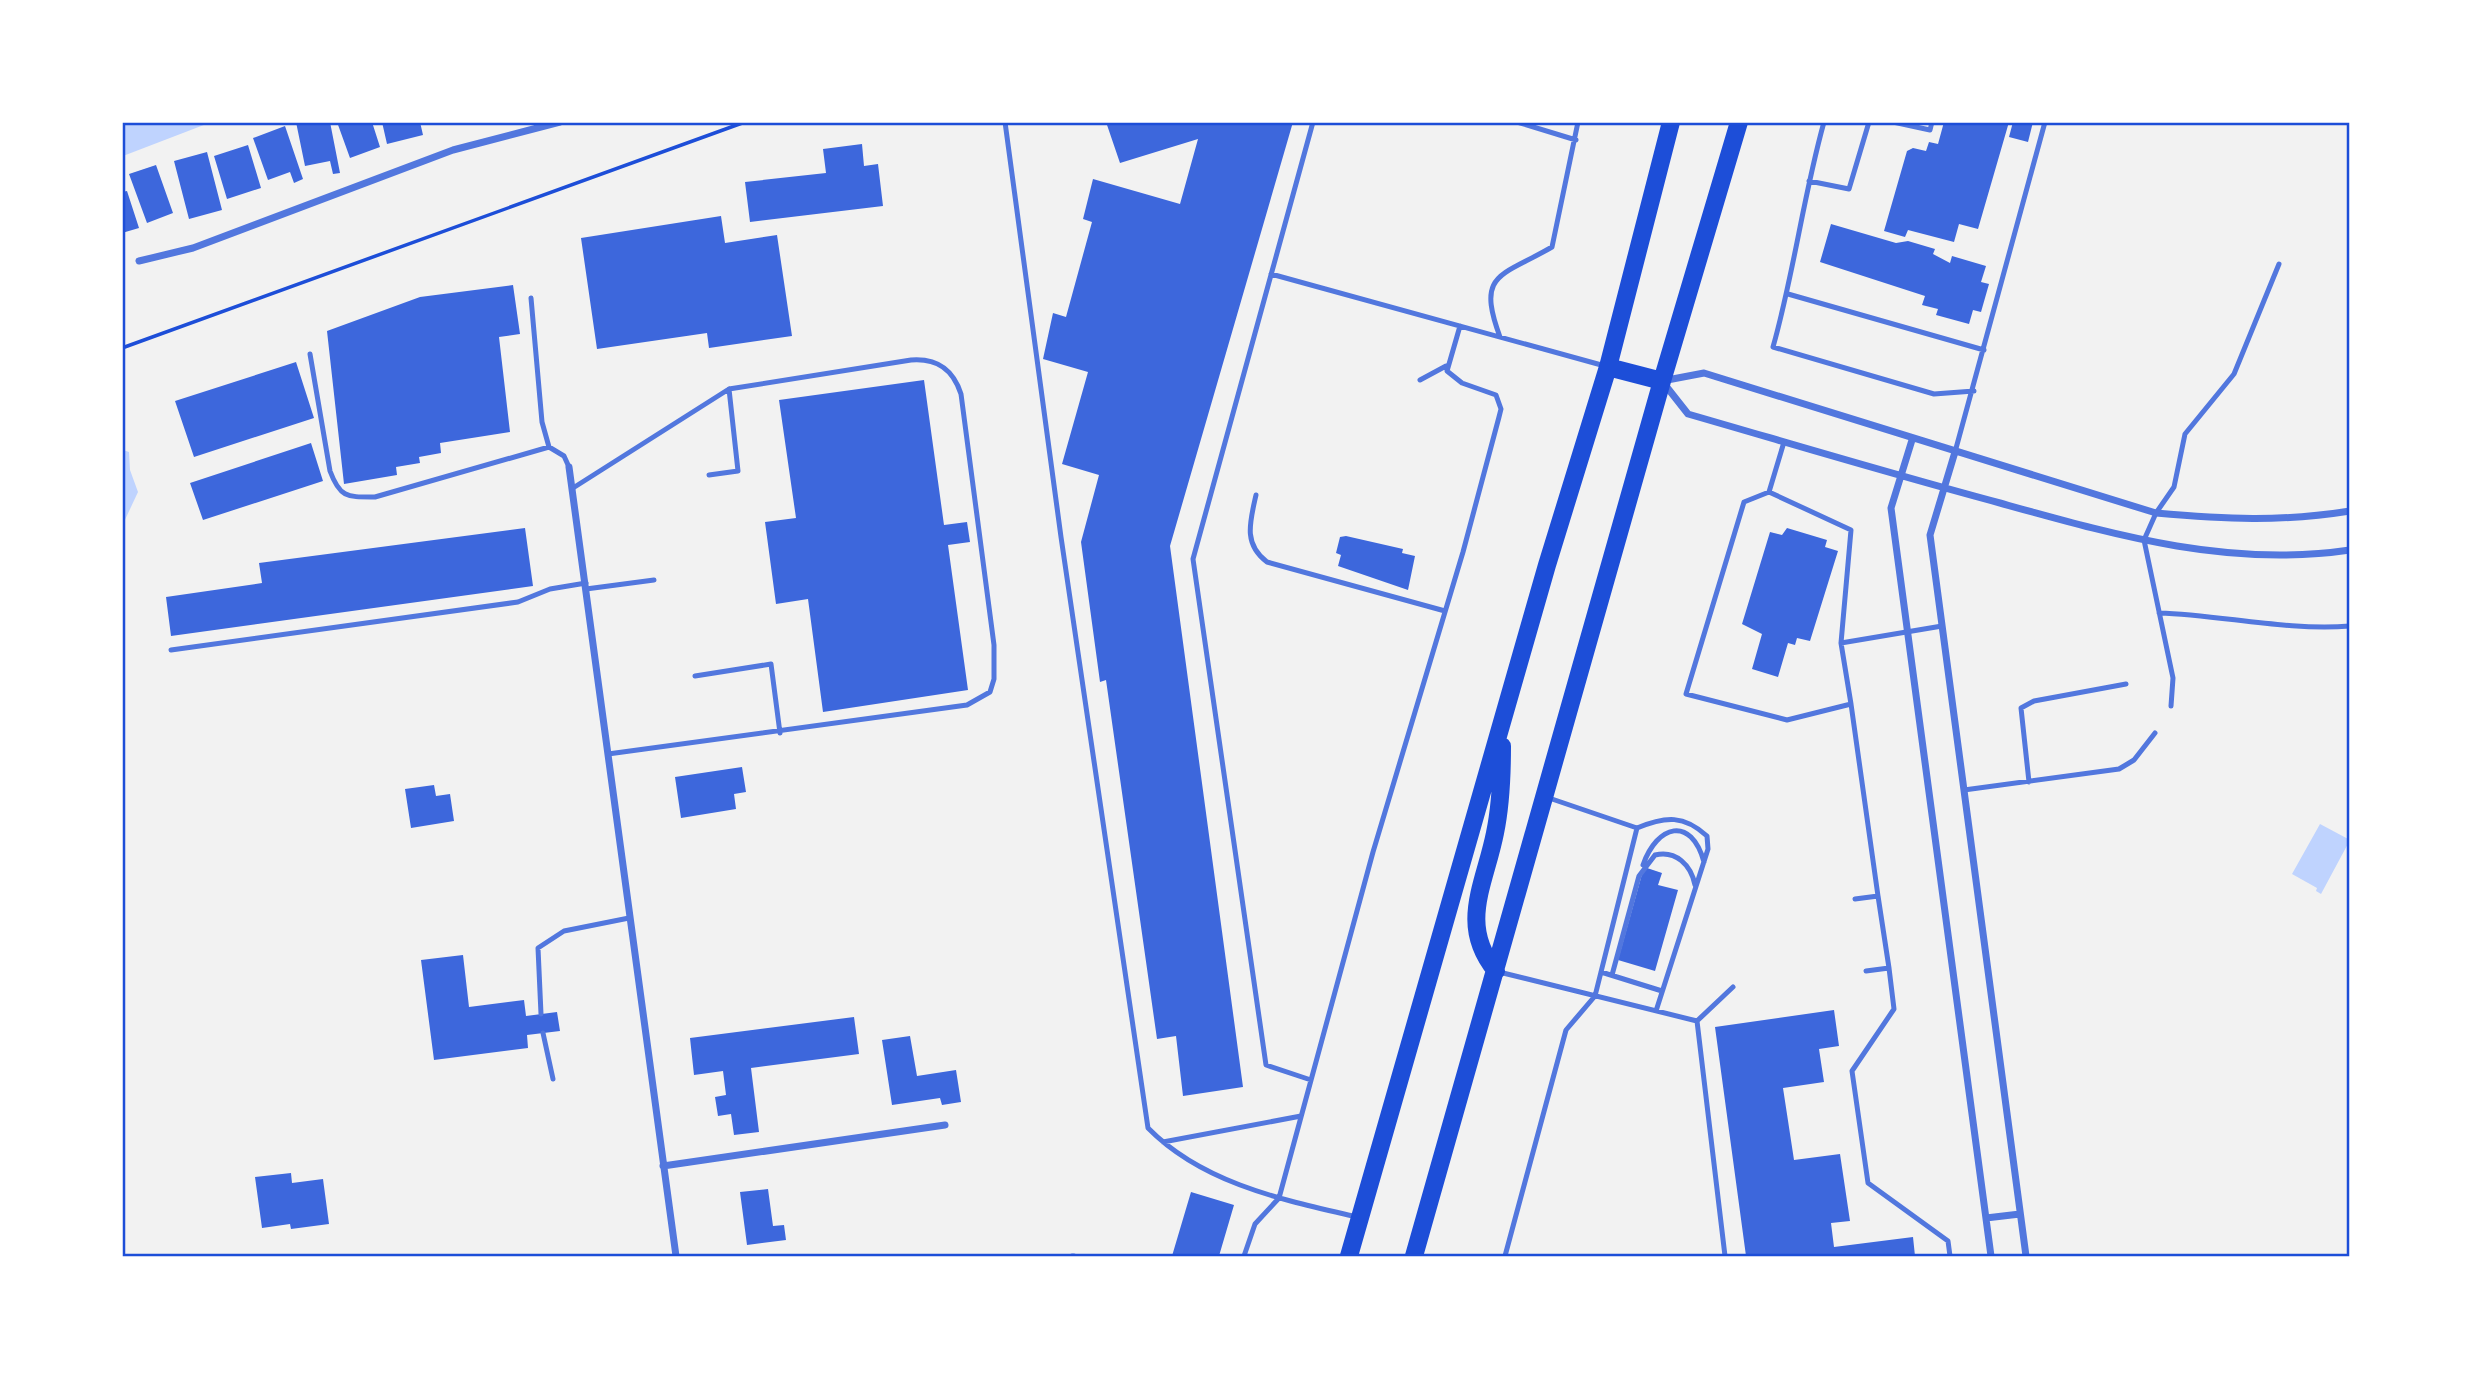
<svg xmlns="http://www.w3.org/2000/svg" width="2472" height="1379" viewBox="0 0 2472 1379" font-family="'DM Sans',sans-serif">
	<rect width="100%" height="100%" fill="#f2f2f2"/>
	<!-- water -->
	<path fill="#bfd3fe" d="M123 122H209V123L123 156Z
		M123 450 129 452 130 470 138 492 123 524Z
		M2320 824 2350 840 2321 894 2316 891 2317 888 2292 874Z"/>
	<!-- building -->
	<path fill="#3d67dc" d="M296 122H330L340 173 333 174 330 161 305 166Z
		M337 122H372L380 147 350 158Z
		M382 122H420L423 135 387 144Z
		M1106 122H1293L1170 546 1243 1087 1183 1096 1176 1036 1157 1039 1106 680 1100 682 1081 542 1099 475 1062 464 1088 372 1043 359 1053 313 1066 317 1092 222 1083 219 1093 179 1180 204 1198 139 1120 163Z
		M1944 122H2009L1978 229 1959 224 1954 242 1908 230 1905 237 1884 231 1907 151 1913 148 1926 151 1929 142 1938 144Z
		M2013 122H2033L2028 142 2009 137Z
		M285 126 303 179 294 183 290 172 268 180 253 138Z
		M862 144 864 166 878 164 883 206 750 222 745 182 826 173 823 149Z
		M248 145 261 188 227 199 214 156Z
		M207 152 222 210 189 219 174 161Z
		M156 165 173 213 147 223 129 174Z
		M127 191 139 228 122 233V192Z
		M721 216 725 243 777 235 792 336 709 348 707 333 597 349 581 238Z
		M1831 224 1896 243 1908 241 1935 249 1933 254 1950 263 1952 256 1986 266 1981 282 1989 284 1981 312 1973 310 1969 324 1936 315 1938 309 1922 305 1925 296 1820 262Z
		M513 285 520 334 499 337 510 432 440 443 441 453 419 457 420 463 396 467 397 475 344 484 327 331 420 297Z
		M296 362 314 418 194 457 175 401Z
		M924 380 944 525 967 522 970 542 948 545 968 690 823 712 808 599 776 604 765 522 796 518 779 400Z
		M311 443 323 481 203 520 190 483Z
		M525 528 533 586 171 636 166 597 262 583 259 563Z
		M1787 528 1827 540 1825 547 1838 551 1810 641 1797 638 1795 645 1788 643 1778 677 1752 669 1762 634 1742 624 1770 532 1782 535Z
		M1346 536 1403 549 1402 553 1415 556 1408 590 1338 566 1341 555 1336 553 1340 537Z
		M742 767 746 792 734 794 736 809 681 818 675 777Z
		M434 785 436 796 450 794 454 821 411 828 405 789Z
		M1644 867 1662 873 1658 885 1678 890 1655 971 1618 960Z
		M463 955 469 1007 524 1000 526 1016 557 1012 560 1031 527 1035 528 1048 434 1060 421 960Z
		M1834 1010 1839 1046 1819 1049 1824 1082 1783 1088 1794 1160 1840 1154 1850 1221 1831 1223 1834 1247 1913 1237 1915 1256H1746L1715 1027Z
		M854 1017 859 1054 751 1068 759 1132 734 1135 731 1114 718 1116 715 1097 726 1095 723 1071 694 1075 690 1038Z
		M910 1036 917 1076 956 1070 961 1102 942 1105 940 1098 892 1105 882 1040Z
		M291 1173 292 1183 323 1179 329 1224 291 1229 290 1224 262 1228 255 1177Z
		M768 1189 773 1226 784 1225 786 1240 747 1245 740 1192Z
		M1191 1192 1234 1205 1219 1256H1172Z"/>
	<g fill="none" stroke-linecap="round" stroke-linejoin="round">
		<!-- path -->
		<path stroke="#1d4ed8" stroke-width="3.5" d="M122 348 745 122"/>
		<!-- service -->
		<path stroke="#5277de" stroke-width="5" d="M1005 122 1061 537 1148 1128C1203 1184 1284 1200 1357 1217
			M1517 122 1576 140
			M1824 122C1803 197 1794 273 1773 347L1934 394 1974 391
			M1893 122 1930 130 1932 122
			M1809 181 1849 189 1869 122
			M1271 274 1605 366
			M1788 294 1984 350
			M531 298 542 422 549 447
			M1500 337C1476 272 1501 277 1552 247L1578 122
			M310 354 330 471C340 498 347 497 375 497L549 447 564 456 569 467
			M1420 380 1446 366
			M1955 452 2045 122
			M573 488 729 389 738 471 709 475
			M1769 492 1784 442
			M1256 495C1250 522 1243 544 1267 562L1445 611
			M586 589 654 580
			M2159 613C2222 615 2286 631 2350 626
			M1841 643 1851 704 1787 720 1686 694 1744 502 1769 492 1851 530 1841 643 1942 626
			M171 650 518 602 550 589 586 583
			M695 676 771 664 780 733
			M1851 704 1878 896
			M2171 706 2173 678 2144 540 2156 513 2174 487 2185 434 2234 374 2279 264
			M608 754 967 705 990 692 994 679V645L961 394C953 369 937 358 911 360L729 389
			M2029 782 2021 708 2034 701 2126 684
			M1964 790 2119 769 2134 760 2155 733
			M1549 798 1637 828
			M1643 865C1657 825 1691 815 1704 862
			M1855 899 1878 896 1889 968 1866 971
			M1889 968 1894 1009 1852 1071 1868 1183 1948 1241 1950 1256
			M1499 972 1697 1021 1725 1256
			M1601 972 1662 991
			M1612 975 1639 876 1655 855C1676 850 1691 865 1695 885
			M541 1014 538 948 564 931 629 918
			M1697 1021 1733 987
			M543 1033 553 1079
			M1311 1080 1266 1065 1193 559 1313 122
			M1163 1142 1301 1116
			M1072 1256H1074
			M1244 1256 1255 1224 1279 1198 1373 852 1463 552 1499 417 1501 409 1496 395 1462 383 1447 371 1460 326
			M1505 1256 1566 1030 1595 996 1637 828C1666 816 1684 815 1707 836L1708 849 1656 1011"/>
		<!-- minor -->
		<path stroke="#5277de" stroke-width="7" d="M139 261 193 248 453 150 560 122
			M1912 440 1891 508 1991 1256
			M1955 452 1930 535 2026 1256
			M569 467 676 1256
			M2350 511C2282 522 2223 519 2156 513L1704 373 1662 381 1688 414C1792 444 1895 475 2000 503 2115 535 2229 568 2350 550
			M663 1166 945 1125
			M1986 1218 2020 1214"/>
		<!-- primary -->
		<path stroke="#1d4ed8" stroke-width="18" d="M1608 367 1662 381
			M1496 971C1458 925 1485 884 1495 833 1501 804 1502 775 1502 746
			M1349 1256 1547 565 1608 367 1671 122
			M1414 1256 1662 381 1739 122"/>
	</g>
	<!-- border -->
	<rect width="2472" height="1379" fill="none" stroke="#ffffff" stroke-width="248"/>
	<rect x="124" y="124" width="2224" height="1131" fill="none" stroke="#1d4ed8" stroke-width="2.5"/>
</svg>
